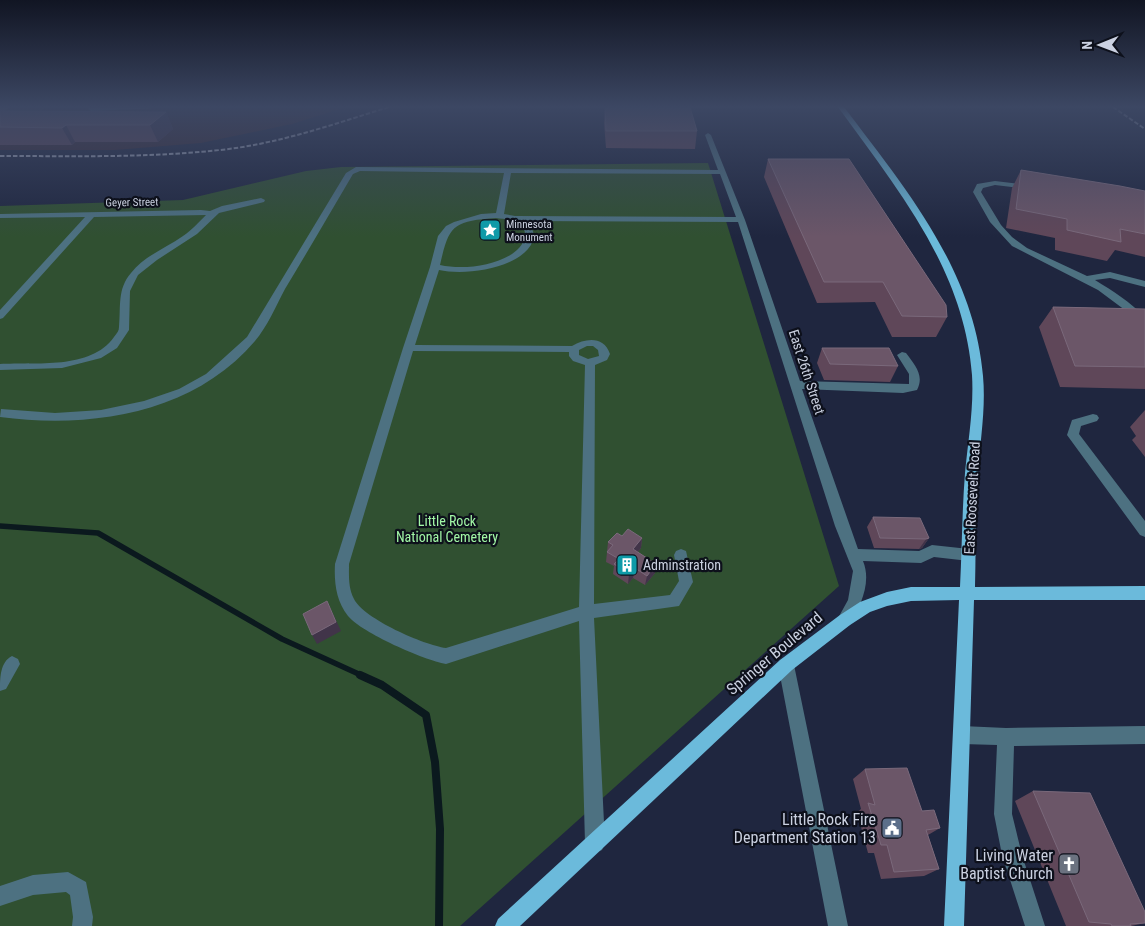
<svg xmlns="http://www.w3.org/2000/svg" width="1145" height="926" viewBox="0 0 1145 926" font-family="'Roboto Condensed',sans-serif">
	<rect width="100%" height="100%" fill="#1f263f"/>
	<!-- industrial -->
	<path fill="#392a35" d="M0 107H346L292 124 201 143 115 150H0Z"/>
	<!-- green -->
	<path fill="#305031" d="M708 163 839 586 460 926H0V206L183 200 306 171 341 167Z"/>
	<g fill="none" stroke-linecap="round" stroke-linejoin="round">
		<!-- stream-far1 -->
		<path stroke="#0b191e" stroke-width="5.5" d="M0 526 98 533 282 639 363 676"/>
		<!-- stream -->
		<path stroke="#0b191e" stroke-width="8" d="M360 675 382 685 426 715 435 762 440 829 439 926"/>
		<!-- minor -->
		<path fill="#4d7181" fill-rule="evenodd" d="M180 107 91 111 88 109 90 107Z
			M708 133 711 135 745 220 800 381 909 384V374L897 355 902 352 906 353C914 364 925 375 917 390L903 393 802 389 858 549 919 551 932 545 969 549 974 551 976 555 974 559 969 561 934 557 921 563 863 561C872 583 860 606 850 625L845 627 840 625 837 620 848 600 853 571 835 526 738 222 525 221C531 226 536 233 533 241 521 269 465 276 439 270L415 345 572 346C586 338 604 336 610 354L607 360 595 365 594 604 670 595 679 581 674 555 676 551 681 549 686 551 693 582 679 606 594 618 605 843 602 850 595 853 588 850 585 843 579 621 446 664C424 660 362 633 348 616 336 601 334 582 335 564L403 348 430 267 438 236 446 226 454 222 481 214 496 213 504 173 360 171 353 174C330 213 308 251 285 289 276 306 267 327 255 341 193 414 90 429 0 417L1 409 55 413 101 410 144 401 179 389 206 374 247 337 346 173 356 167 718 170 705 135ZM511 173 720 174 736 217 515 216 504 214ZM496 218C503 219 512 219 518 223 532 232 523 247 512 254 492 266 463 270 440 265 449 225 453 221 496 218ZM587 346H593L598 350 599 356 588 359 579 355V350ZM413 351 569 352V356L573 361 585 365 579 607 446 648C424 645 364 619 354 599 348 588 349 575 349 564Z
			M995 181 1030 185 1034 187 1030 189 995 185 983 188 981 192 1001 225 1012 237 1027 248 1087 276 1110 272 1145 281V287L1110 278 1095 280C1113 291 1130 302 1145 317V325L1098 290 1012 246 990 222 973 192 977 184Z
			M261 198 265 200 264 202 219 213 197 234 157 260 138 275 130 291 129 330 117 348 101 358 62 368 0 370V364C35 362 91 370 114 337 117 333 119 331 119 327 121 307 117 289 131 273 144 256 166 248 183 236 192 230 198 223 206 215L94 217 3 318 0 319V310L85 217 0 218V214L201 210 210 211 222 206Z
			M1093 414 1097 415 1099 418 1097 421 1081 426 1079 434 1145 521V537L1140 535 1067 435 1072 420Z
			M12 656 18 659 20 664 6 689 0 691C0 678 0 662 12 656Z
			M786 657 792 660 794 665 848 926H828L778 665 780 660Z
			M962 726 1006 728 1145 726V744L1014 746 1012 814 1022 855 1045 926H1025L1002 855 994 814 997 745 962 744 956 741 953 735 956 729Z
			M68 872 86 882 93 917 92 926H72L73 917 70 895 66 892 33 895 0 906V886L33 875Z"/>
		<!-- major -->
		<path fill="#6bbadb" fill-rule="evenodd" d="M838 107H844C906 189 974 270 983 376 986 409 980 441 978 474 975 511 976 549 975 587L1145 586V600H974L964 926H944L959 600 911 601 887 606 870 612 850 625 792 670 520 926H495L498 919 780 660 840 615 860 602 887 592 911 587H960C962 549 962 511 965 473 968 441 974 408 972 375 964 269 898 190 838 107Z"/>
		<!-- rail -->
		<path stroke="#a1a7b9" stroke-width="2" stroke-dasharray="4.5 2" stroke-linecap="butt" d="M1113 107 1145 129
			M0 156C73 156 147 158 220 150 278 144 334 124 389 107"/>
	</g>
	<!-- wall -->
	<path fill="#5f4759" d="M0 107H45L39 112H166L173 129 158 142H75L72 145H0Z
		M605 107 697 131 695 149 606 148 604 123Z
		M768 159 947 317 936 337H892L875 302 817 303 764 177Z
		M1021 170 1145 191V257L1115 250 1107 261 1055 250V238L1006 228 1012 188Z
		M1053 307 1145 309V389L1060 387 1039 327Z
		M822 348 898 366 890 382 824 380 817 363Z
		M1145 410V457L1132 440 1136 436 1130 427Z
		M873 517 929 538 922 548 919 549 874 548 867 527Z
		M642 538 641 548 638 552 656 564 655 573 645 585 633 578 628 584 613 574 614 566 606 562 608 542Z
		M865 769 922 811 940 828 928 835 939 869 924 876 881 879 874 853H868L857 812 861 809 853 779Z
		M1033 791 1145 912V923L1131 926H1066L1015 801Z"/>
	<!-- shaded-wall -->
	<path fill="#413449" d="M9 107H45L15 127 3 111Z
		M166 112 173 129 158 142 150 125Z
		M66 125 75 142 72 145 62 128Z
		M642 538 641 548 632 559 633 549Z
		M929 538 922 548 919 549 926 539Z
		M656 564 655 573 645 585 647 576Z
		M635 568 633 578 628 584 629 574Z
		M327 601 341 631 317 644 312 635Z"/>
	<!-- building -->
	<path fill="#6b5668" stroke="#7a697b" d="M0 107H9L3 111 166 112 150 125H66L62 128 0 127Z
		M605 107H690L697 131H606Z
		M768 159H849L946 305 947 317 902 316 883 282H824Z
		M1021 170 1120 186 1145 191V234L1120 229 1121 242 1067 230V219L1016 209Z
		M1053 307 1145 309V367L1075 366Z
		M822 348H889L898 366 830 364Z
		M873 517 920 518 929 538 926 539 880 538Z
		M628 529 642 538 633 549 656 564 647 576 635 568 629 574 614 564 619 559 607 552 613 545 608 542 617 533 622 536Z
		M327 601 336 622 312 635 303 614Z
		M907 768 922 811 934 810 940 828 926 830 939 869 894 872 887 845H881L868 803 875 805 865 769Z
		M1033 791 1090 793 1145 912V923L1130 924 1131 926H1112L1111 924 1089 922Z"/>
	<!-- sky -->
	<linearGradient id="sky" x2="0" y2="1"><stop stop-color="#111523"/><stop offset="0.45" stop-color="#3c4763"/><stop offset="1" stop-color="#3c4763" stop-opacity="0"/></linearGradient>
	<rect width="1145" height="237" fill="url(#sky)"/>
	<!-- icons -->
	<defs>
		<g id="sight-square" transform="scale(1.125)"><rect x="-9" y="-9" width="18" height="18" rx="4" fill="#0f9aa8" stroke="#0d101b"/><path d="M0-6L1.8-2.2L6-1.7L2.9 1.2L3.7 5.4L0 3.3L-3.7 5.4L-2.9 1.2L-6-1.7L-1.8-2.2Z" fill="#fff"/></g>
		<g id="building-square" transform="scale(1.125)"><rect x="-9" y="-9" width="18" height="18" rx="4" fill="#0f9aa8" stroke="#0d101b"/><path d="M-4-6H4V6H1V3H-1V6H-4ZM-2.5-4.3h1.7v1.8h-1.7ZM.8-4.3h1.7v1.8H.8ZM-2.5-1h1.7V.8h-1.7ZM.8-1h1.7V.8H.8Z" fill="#fff"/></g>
		<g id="civic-square" transform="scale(1.125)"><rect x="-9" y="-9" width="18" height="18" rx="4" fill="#5c6f8a" stroke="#0d101b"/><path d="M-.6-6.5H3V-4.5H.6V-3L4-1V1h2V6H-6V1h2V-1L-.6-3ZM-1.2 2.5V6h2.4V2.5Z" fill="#fff"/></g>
		<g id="church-square" transform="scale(1.125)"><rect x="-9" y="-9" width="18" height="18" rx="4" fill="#6b7280" stroke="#0d101b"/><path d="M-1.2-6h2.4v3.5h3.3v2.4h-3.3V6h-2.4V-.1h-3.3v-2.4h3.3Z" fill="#fff"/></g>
	</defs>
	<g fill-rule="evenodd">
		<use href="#sight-square" x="490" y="230"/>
		<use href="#building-square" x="627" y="565"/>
		<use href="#civic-square" x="892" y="828"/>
		<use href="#church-square" x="1069" y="864"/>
	</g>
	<g text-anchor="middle" stroke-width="4.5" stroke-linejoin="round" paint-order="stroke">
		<!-- far-street labels -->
		<g font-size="11" fill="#cbd1e1" stroke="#0d101b">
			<text transform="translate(132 202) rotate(-1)" y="4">Geyer Street</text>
		</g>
		<!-- far-poi labels -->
		<g font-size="11" fill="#cbd1e1" stroke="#0d101b" text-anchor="start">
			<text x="506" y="228">Minnesota<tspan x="506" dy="13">Monument</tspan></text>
		</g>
		<!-- street labels -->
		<g font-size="14" fill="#cbd1e1" stroke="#0d101b">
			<text transform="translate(807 372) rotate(72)" y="5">East 26th Street</text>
			<text transform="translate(972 498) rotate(-87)" y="5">East Roosevelt Road</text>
		</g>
		<!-- park labels -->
		<g font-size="14" fill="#a2f7a6" stroke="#0d101b">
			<text x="447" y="526">Little Rock<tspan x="447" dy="16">National Cemetery</tspan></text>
		</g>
		<!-- poi labels -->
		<g font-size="14" fill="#cbd1e1" stroke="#0d101b" text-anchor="start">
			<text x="643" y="570">Adminstration</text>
		</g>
		<!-- near-street labels -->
		<g font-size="16" fill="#cbd1e1" stroke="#0d101b">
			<text transform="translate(774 653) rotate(-40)" y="6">Springer Boulevard</text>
		</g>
		<!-- near-poi labels -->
		<g font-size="16" fill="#cbd1e1" stroke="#0d101b" text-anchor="end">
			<text x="876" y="825">Little Rock Fire<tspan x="876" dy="18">Department Station 13</tspan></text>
			<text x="1053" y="861">Living Water<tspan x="1053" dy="18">Baptist Church</tspan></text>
		</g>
	</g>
	<!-- north arrow -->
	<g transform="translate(1100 45) rotate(269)" stroke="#0d101b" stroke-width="4" paint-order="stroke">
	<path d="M0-4L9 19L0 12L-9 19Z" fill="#cbd1e1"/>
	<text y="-8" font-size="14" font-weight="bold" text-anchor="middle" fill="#cbd1e1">N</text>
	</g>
</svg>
